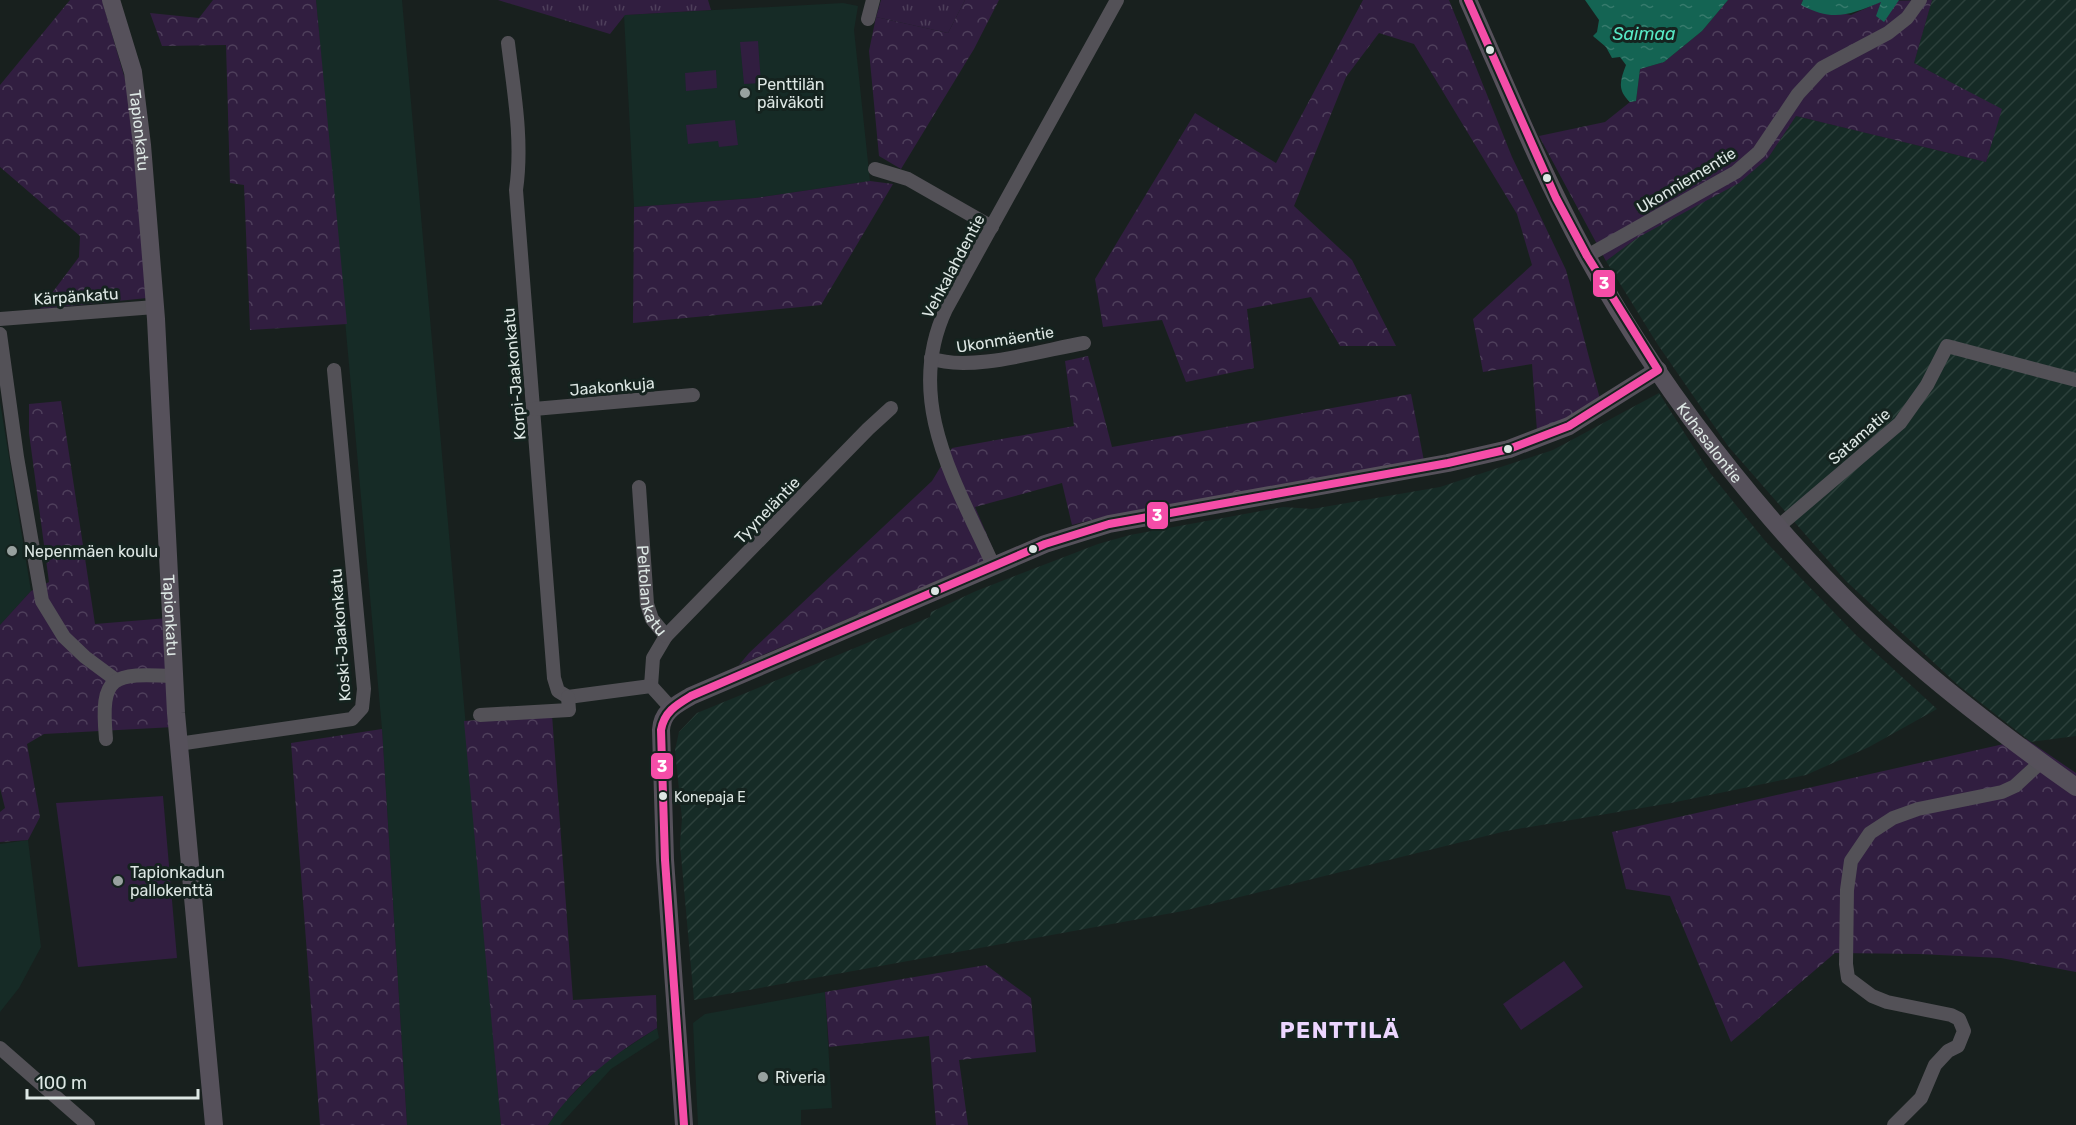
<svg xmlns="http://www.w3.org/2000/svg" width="2076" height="1125" viewBox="0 0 2076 1125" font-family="Rubik,sans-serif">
	<defs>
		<pattern id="industrial-furrows" width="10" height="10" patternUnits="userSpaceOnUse" patternTransform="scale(1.5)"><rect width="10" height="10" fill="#162b26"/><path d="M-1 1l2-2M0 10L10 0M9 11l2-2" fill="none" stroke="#2c403b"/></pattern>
		<pattern id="grass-tufts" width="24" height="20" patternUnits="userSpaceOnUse" patternTransform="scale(1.5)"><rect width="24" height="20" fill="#311e40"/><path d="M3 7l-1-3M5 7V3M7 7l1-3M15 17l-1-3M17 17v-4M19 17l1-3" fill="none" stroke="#4e3f5b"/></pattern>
		<pattern id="forest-crowns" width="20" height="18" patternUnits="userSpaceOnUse" patternTransform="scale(1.5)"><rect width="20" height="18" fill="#311e40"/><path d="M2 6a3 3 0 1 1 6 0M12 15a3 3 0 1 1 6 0" fill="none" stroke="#4e3f5b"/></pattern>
		<pattern id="water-ripples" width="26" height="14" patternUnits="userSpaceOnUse" patternTransform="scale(1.5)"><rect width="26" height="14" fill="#146453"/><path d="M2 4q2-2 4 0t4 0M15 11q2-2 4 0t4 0" fill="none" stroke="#367a6c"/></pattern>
	</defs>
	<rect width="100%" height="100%" fill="#18201e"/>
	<!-- built -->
	<path fill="#162b26" d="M316 0H402L501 1125H407L382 729Z
		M843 3 858 6 854 30 870 181 755 198 634 207 624 15Z
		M0 402 31 591 0 625Z
		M28 840 41 947 19 988 0 1012V844Z
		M825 992 832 1108 801 1110V1125H698L693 1023 705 1014Z
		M657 1028 659 1038 611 1069 560 1125H548L559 1108 605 1062Z"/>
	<!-- industrial -->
	<path fill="url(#industrial-furrows)" d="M1932 0H2076V736L2031 742 1958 685 1846 581 1728 446 1658 345 1606 261 1637 238 1768 158 1796 116 1986 162 2001 109 1914 63Z
		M1659 393 1710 473 1766 542 1855 634 1937 709 1869 747 1806 775 1671 803 1506 831 1183 911 694 1000 680 844 682 819 675 750 679 732 697 713 930 617 931 612 976 591 1098 544 1130 535 1283 507 1312 509 1440 487 1553 450Z"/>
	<!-- grass -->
	<path fill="url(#grass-tufts)" d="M498 0H708L711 10 625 15 610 34Z
		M881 0H965L948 33 876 17Z"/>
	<!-- forest -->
	<path fill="url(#forest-crowns)" d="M70 0H102L130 96 147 298 40 309 79 257 80 236 0 167V85Z
		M213 0H316L347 324 250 330 244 185 230 183 226 45 162 46 150 13 199 18Z
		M965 0H999L974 49 901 169 879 156 869 51 876 17 948 33Z
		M1363 0H1449L1512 157 1566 270 1600 399 1567 419 1537 431 1532 364 1483 372 1473 319 1532 265 1517 214 1414 44 1379 33 1346 77 1294 206 1352 260 1396 346H1340L1311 297 1247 309 1254 368 1186 382 1162 320 1103 327 1095 279 1195 113 1276 163Z
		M1728 0H1803L1801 5 1851 15 1882 1 1932 0 1914 63 2002 109 1986 162 1796 116 1768 158 1739 183 1637 238 1606 261 1539 136 1605 122 1630 102 1636 101 1640 69 1664 62 1702 31Z
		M870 181 893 184 821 305 633 323 634 207 755 198Z
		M1088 356 1112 447 1411 394 1424 461 1107 516 1072 525 1062 483 975 507 996 556 739 665 749 653 932 481 952 448 1074 426 1065 361Z
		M61 401 95 624 168 618 174 727 44 734 27 744 40 817 28 840 0 842V812L5 808 0 788V625L31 591 49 582 29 433V404Z
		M552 715 573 1000 656 995 657 1028C614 1054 576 1083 548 1125H501L464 721Z
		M382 729 407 1125H320L291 743Z
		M2026 739 2076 773V972L2001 958 1919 954 1835 953 1731 1042 1670 896 1626 889 1612 832Z
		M986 965 1031 998 1036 1052 959 1060 968 1125H936L929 1036 829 1047 825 992Z"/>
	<!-- green -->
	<path fill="#311e40" d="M758 41 761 83 744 84 740 42Z
		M716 70 717 88 686 91 685 73Z
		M735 120 738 145 719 147 718 141 688 144 686 125Z
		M163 796 177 958 78 967 56 803Z
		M1564 961 1583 987 1521 1030 1503 1004Z"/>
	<!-- water -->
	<path fill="url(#water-ripples)" d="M1585 0H1728L1702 31 1664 62 1640 69 1636 101 1630 102C1617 90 1620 81 1626 65L1620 57 1612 58 1606 47 1593 36 1597 32 1599 20Z
		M1803 0H1899L1884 22 1876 16 1881 2C1849 15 1833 22 1801 5Z"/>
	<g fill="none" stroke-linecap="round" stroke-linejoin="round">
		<!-- street -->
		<g stroke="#535157" stroke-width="14">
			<path d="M868 19 873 0"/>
			<path d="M508 43C514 92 523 141 516 190L554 678 558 691 568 697"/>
			<path d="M875 169 908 179 992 227"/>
			<path d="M1587 256 1736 172 1759 152 1798 94 1822 68 1888 33 1907 18 1920 0"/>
			<path d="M0 319 155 307"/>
			<path d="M0 334 17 457 42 601 64 637 85 657 116 680"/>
			<path d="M931 358C968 373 1043 350 1084 343"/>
			<path d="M534 409 693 395"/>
			<path id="s1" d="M639 487 647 604 652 619 666 636 653 658 651 686"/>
			<path d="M1779 526 1900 423 1927 385 1947 346 2076 380"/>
			<path d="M993 565C956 483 903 400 946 309L1117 0"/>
			<path d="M666 636 868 429 891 408"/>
			<path d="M568 697 651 686 671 708"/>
			<path d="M480 715 569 710 568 697"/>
			<path d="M106 739C100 674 112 673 174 676"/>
			<path d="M178 744 352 719 362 708 364 689 334 370"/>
			<path d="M0 1048 88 1125"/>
			<path d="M1894 1125 1921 1098 1935 1065 1948 1051 1958 1046 1964 1031 1959 1019 1951 1015 1887 1002 1872 996 1848 978 1846 964 1847 890 1851 861 1870 833 1893 818 1918 809 2002 792 2015 786 2041 762"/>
		</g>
		<!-- secondary -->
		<g stroke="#56515b" stroke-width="18">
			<path id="s2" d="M111 0 133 72 142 145 156 319 176 713 214 1125"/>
			<path id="s3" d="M1468 0C1506 85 1541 172 1585 253 1666 401 1788 554 1915 663 1966 707 2021 748 2076 787"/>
			<path d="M684 1125 665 860 661 730C662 711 676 705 691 696L1045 544 1109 524 1448 463 1509 449 1569 426 1658 370"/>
		</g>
		<!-- bus-1 casing -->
		<g stroke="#15231f" stroke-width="12">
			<path id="bus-1" d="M684 1125 665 860 661 730C664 712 676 705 691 696L1045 544 1109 524 1448 463 1509 449 1569 426 1658 370 1587 256 1556 198 1468 0"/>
		</g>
		<!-- bus-1 -->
		<use href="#bus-1" stroke="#f54da8" stroke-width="8"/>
	</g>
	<!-- markers -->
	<g fill="#dde7e4" stroke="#15231f" stroke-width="2">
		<circle cx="1490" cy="50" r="5"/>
		<circle cx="1547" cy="178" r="5"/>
		<circle cx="1508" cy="449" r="5"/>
		<circle cx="1033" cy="549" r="5"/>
		<circle cx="935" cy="591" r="5"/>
		<circle cx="663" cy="796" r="5"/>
	</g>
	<g fill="#98a19f" stroke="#15231f" stroke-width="2">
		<circle cx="745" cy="93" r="6"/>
		<circle cx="12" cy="551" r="6"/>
		<circle cx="118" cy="881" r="6"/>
		<circle cx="763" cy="1077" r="6"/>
	</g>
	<g text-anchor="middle" stroke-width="6" stroke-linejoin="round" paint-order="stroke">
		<!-- bus labels -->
		<g font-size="14" fill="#dde7e4" stroke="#15231f" text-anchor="start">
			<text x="674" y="802">Konepaja E</text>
		</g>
		<!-- poi labels -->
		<g font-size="16" fill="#dde7e4" stroke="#15231f" text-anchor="start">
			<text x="757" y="90">Penttilän<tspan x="757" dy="18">päiväkoti</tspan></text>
			<text x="24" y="557">Nepenmäen koulu</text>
			<text x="130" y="878">Tapionkadun<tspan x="130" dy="18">pallokenttä</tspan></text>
			<text x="775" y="1083">Riveria</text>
		</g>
		<!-- street labels -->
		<g font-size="16" fill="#dde7e4" stroke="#15231f">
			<text dy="6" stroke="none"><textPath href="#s2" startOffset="134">Tapionkatu</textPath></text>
			<text transform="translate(1686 180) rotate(-31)" y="6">Ukonniementie</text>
			<text transform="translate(953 266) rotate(-62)" y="6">Vehkalahdentie</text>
			<text transform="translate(76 296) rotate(-4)" y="6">Kärpänkatu</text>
			<text transform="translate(1005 339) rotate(-9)" y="6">Ukonmäentie</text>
			<text transform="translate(514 374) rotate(-95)" y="6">Korpi-Jaakonkatu</text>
			<text transform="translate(612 386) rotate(-5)" y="6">Jaakonkuja</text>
			<text transform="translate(1859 436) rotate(-41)" y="6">Satamatie</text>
			<text dy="6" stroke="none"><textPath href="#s3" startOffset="506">Kuhasalontie</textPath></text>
			<text transform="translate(767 510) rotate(-46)" y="6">Tyyneläntie</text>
			<text dy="6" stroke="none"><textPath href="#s1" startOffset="105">Peltolankatu</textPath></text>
			<text dy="6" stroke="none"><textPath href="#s2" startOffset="620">Tapionkatu</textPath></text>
			<text transform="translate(340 635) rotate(-94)" y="6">Koski-Jaakonkatu</text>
		</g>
		<!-- water labels -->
		<g font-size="18" font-style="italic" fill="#57e9c6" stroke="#15231f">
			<text x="1644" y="40">Saimaa</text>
		</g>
		<!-- district labels -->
		<g font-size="22" font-weight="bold" letter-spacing="1.5" fill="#ecd6ff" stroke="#15231f">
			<text x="1340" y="1038">PENTTILÄ</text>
		</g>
	</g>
	<g stroke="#15231f" stroke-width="2">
		<rect x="1592" y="269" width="24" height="29" rx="6" fill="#f54da8"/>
		<rect x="1146" y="501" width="23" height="29" rx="6" fill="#f54da8"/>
		<rect x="650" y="752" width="24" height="28" rx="6" fill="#f54da8"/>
	</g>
	<g font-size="16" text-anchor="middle" font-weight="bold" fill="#fff">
		<text x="1604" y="289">3</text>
		<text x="1157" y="521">3</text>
		<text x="662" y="772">3</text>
	</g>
	<!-- scale -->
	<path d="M27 1089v9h171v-9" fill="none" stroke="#dde7e4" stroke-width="3"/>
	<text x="36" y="1089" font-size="18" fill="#dde7e4" stroke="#15231f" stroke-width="4.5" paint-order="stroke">100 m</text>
</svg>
